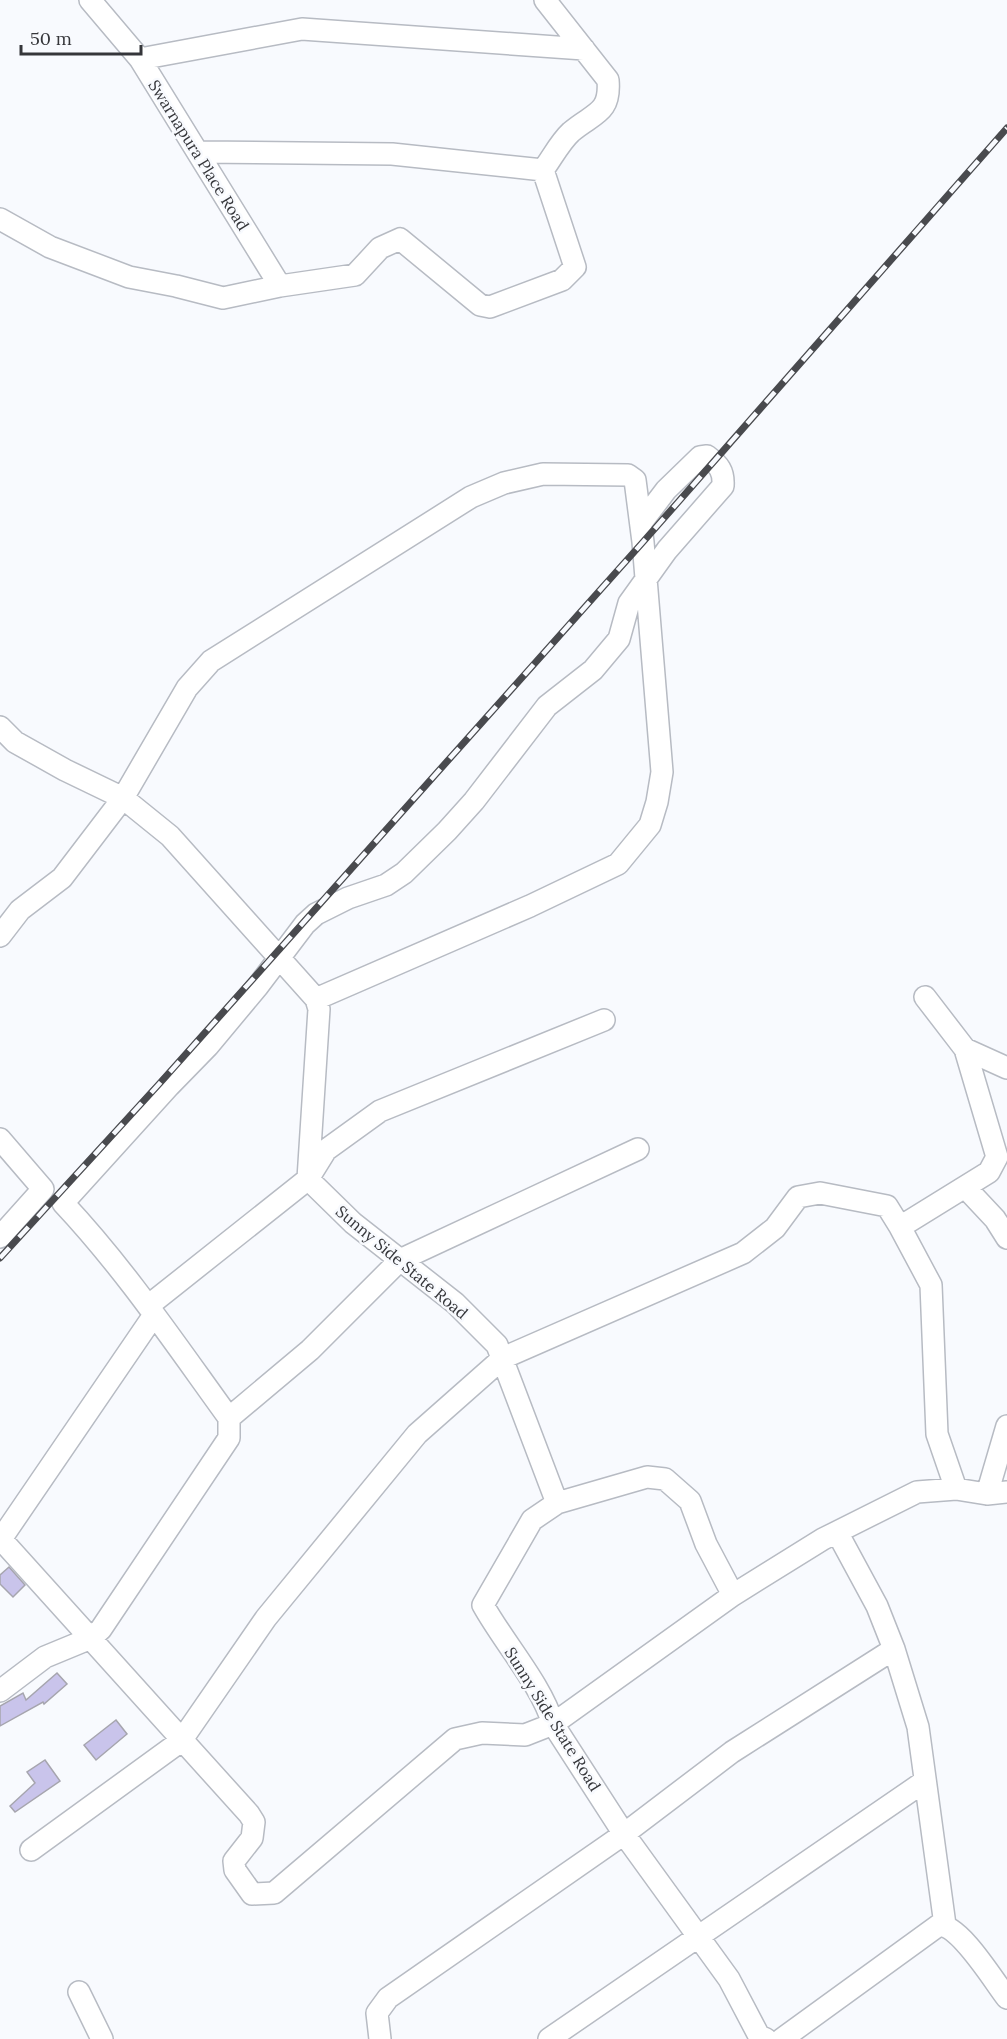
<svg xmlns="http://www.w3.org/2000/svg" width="1007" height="2039" viewBox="0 0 1007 2039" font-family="Lora,serif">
	<rect width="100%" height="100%" fill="#f8fafe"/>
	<!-- building -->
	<path fill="#c9c4eb" stroke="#a6a5ae" stroke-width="1.5" d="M9 1567 25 1585 13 1597 0 1584V1575Z
		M57 1673 67 1684 44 1704 43 1702 0 1726V1706L23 1693 26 1700Z
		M116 1720 127 1734 96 1760 84 1745Z
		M45 1760 60 1781 15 1812 10 1806 35 1783 27 1772Z"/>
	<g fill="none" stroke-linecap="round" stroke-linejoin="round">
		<!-- minor casing -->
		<g stroke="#b7bbc3" stroke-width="24">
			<path id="minor" d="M90 0 140 59 280 286
				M140 59 302 29 584 49
				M198 152 392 154 543 170
				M0 219 50 247 129 277 176 286 223 298 280 286 355 275 380 248 400 239 480 305 490 307 562 280 575 267 543 170C552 158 560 142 571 132 593 113 611 114 608 80L545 0
				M0 727 15 742 65 770 123 798 170 836 316 999 319 1009 308 1179 353 1223 455 1303 497 1345 557 1503 532 1520 483 1605C504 1643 541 1684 553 1724L624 1834 729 1979 759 2036 766 2039
				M0 936 20 910 62 878 123 798 187 688 211 661 471 497 504 483 543 474 628 475 635 480 643 542 662 772 657 802 650 825 618 864 530 906 316 999
				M965 1049 1007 1068
				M0 1139 43 1189 0 1237
				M965 1187 995 1219 1007 1238
				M900 1227 989 1172 997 1157 965 1049 925 997
				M148 1306 308 1179 326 1150 380 1111 604 1020
				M229 1418 310 1350 400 1260 638 1149
				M987 1494 1007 1426
				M557 1503 647 1477 665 1479 690 1501 706 1544 733 1595
				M837 1532 877 1606 894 1649 918 1727 945 1925
				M0 1538 249 1814 254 1822 252 1838 234 1861 235 1870 252 1894 274 1893 455 1739 482 1733 525 1735 553 1724 733 1595 823 1539 917 1492 956 1489 987 1494 1007 1492
				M1 1539 154 1315
				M0 1691 45 1657 91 1638 101 1629 229 1438V1418C176 1345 125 1269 63 1203L169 1086 208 1046 258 986 305 924 316 914 348 898 386 885 404 873 447 831 474 801 547 706 593 670 619 639 629 603 667 550 723 486C724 471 719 465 707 456L700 457 666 490 641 523
				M31 1850 181 1741 266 1618 417 1434 503 1358 743 1253 775 1228 798 1197 820 1193 887 1206 900 1227 931 1285 937 1434 956 1489
				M79 1992 102 2039
				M380 2039 377 2013 388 1998 624 1834 732 1752 894 1649
				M549 2039 925 1781
				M782 2039 939 1925C961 1926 993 1980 1007 1998"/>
		</g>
		<!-- minor -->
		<use href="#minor" stroke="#fff" stroke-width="21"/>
		<!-- rail casing -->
		<g stroke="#494a4e" stroke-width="7">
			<path id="rail" d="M0 1258 160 1083 643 542 1007 128"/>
		</g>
		<!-- rail -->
		<use href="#rail" stroke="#f8fafe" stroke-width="4.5" stroke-dasharray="14" stroke-linecap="butt"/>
	</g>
	<g text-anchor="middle" stroke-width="5" stroke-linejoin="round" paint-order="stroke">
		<!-- street labels -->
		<g font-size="16" fill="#35363a" stroke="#f8fafe">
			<text transform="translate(199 155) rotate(58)" y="6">Swarnapura Place Road</text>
			<text transform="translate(402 1262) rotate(40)" y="6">Sunny Side State Road</text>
			<text transform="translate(553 1719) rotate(58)" y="6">Sunny Side State Road</text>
		</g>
	</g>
	<!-- scale -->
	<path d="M21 45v9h120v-9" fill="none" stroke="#35363a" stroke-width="3"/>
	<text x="30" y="45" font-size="18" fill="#35363a" stroke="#f8fafe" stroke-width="4.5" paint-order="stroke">50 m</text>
</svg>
